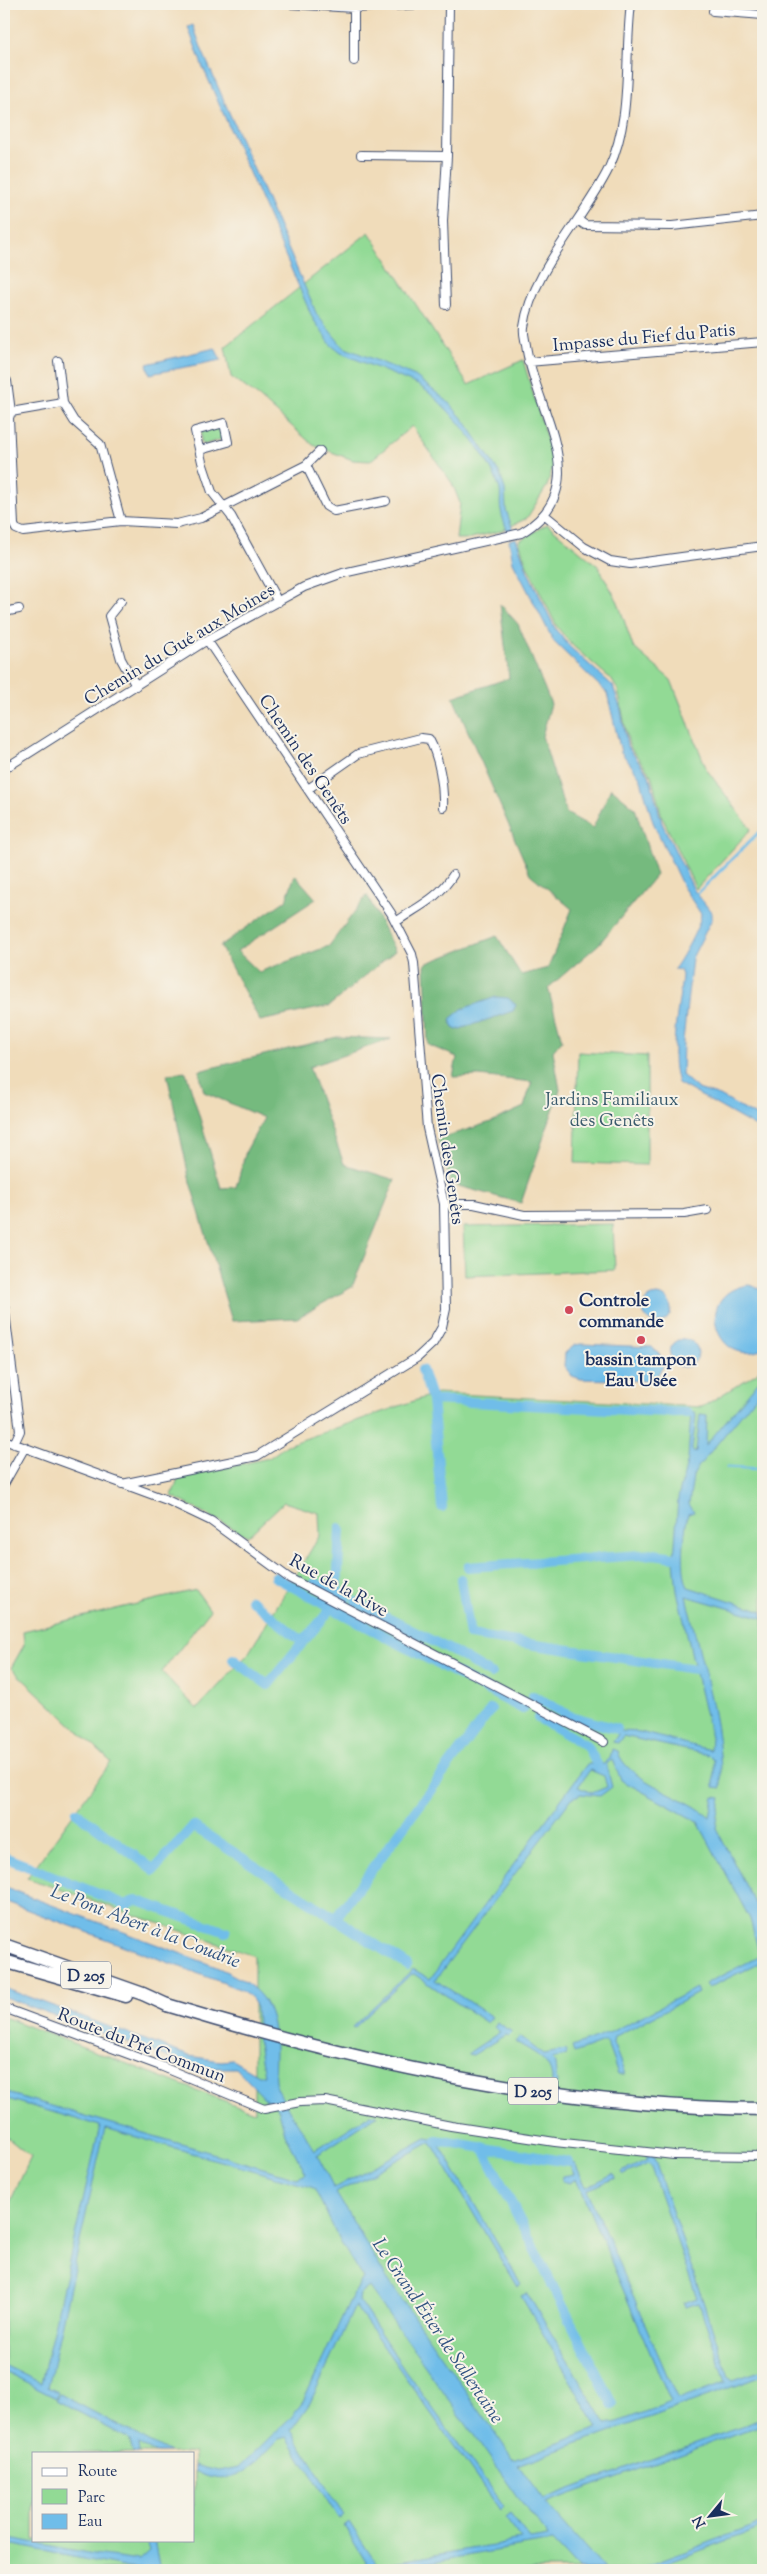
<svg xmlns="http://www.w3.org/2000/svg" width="767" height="2574" viewBox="0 0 767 2574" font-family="'Sorts Mill Goudy',serif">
	<rect width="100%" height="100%" fill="#f7f3e8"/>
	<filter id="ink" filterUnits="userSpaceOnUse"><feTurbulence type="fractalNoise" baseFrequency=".02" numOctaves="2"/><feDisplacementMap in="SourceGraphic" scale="10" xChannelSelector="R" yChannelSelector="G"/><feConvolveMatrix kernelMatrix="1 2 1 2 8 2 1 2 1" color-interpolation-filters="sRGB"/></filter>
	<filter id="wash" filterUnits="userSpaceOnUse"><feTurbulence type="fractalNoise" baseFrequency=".0096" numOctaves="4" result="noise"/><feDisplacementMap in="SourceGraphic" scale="20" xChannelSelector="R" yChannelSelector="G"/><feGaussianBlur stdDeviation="1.12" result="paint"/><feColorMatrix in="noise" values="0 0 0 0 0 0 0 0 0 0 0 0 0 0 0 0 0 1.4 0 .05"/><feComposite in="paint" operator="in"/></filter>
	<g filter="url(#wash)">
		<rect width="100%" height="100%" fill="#f0dcba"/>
		<!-- green -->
		<path fill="#92da95" stroke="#56847a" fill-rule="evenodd" d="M369 232 468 385 523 360 554 463 547 486 527 518 501 531 467 539H456L460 503 452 483 412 426 370 461 353 460 313 445 259 397 231 377 225 347Z
			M219 427 224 436 222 439 203 445 201 443V432Z
			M547 524 598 566 618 602 633 647 671 680 707 770 751 829 696 889 662 817 651 775 629 746 618 690 611 679 573 646 557 627 526 563 519 541Z
			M578 1052 647 1056V1165L575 1163Z
			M613 1224 615 1270 465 1276 463 1227Z
			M763 1365V2570H4V2215L31 2157 4 2135V2017L254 2112V1956L27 1878 111 1762 11 1668 24 1645 23 1631 196 1590 210 1610 162 1672 197 1709 248 1654 320 1535 319 1513 284 1502 248 1536 172 1496 178 1478 269 1458 287 1445 437 1393 702 1407 757 1373ZM34 2453H194V2540H34Z"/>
		<!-- forest -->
		<path fill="#75ba7e" stroke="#48746e" d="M500 604 518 624 551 704 542 736 566 813 593 828 611 788 635 808 656 875 599 944 548 988 562 1040 553 1051 560 1090 521 1203 451 1184 438 1139 491 1122 524 1107 532 1082 479 1076 453 1077 457 1057 428 1045 425 964 497 936 521 975 548 968 572 909 530 874 453 697 509 678Z
			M295 875 316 899 237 951 259 972 329 946 367 895 395 951 329 1006 260 1021 220 946 286 900Z
			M337 1037 391 1039 309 1067 344 1164 395 1180 352 1287 297 1318 232 1321 190 1182 167 1074 186 1072 221 1188 236 1187 246 1151 264 1118 204 1092 199 1071Z"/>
		<!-- water -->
		<path fill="#6fbde9" stroke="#4576a4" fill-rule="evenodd" d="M193 25 202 50 317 315 343 347 415 376 447 401 464 420 499 472 505 489 506 510 513 530 508 532C505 525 502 517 501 510 499 502 502 494 499 487 490 457 445 401 418 385L341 353 331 345 313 319 202 65 188 27Z
			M215 348 221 360 150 374 147 364Z
			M516 538 528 572 556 630 571 648 613 686 621 710 627 746 649 775 662 823 694 890 712 913V919L692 958 683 1041 682 1075 698 1089 720 1096 763 1120V1131L678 1083C668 1050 679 1010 682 975L680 970 674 969C681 961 701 924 701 914L683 887 653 822 640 777 621 752 607 693 554 642 513 562 509 540Z
			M496 997 508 998 516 1005 513 1011 457 1030 453 1028 450 1019 462 1009Z
			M749 1285 763 1289V1349C716 1370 691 1292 749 1285Z
			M643 1309a14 14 0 1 1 28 0a14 14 0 1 1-28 0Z
			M670 1353a14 14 0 1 1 28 0a14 14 0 1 1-28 0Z
			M581 1344 652 1347 662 1357 663 1367 655 1378 648 1381 581 1379 572 1376 564 1366 565 1353 575 1345Z
			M763 1376V1388L698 1467 693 1476 689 1504 694 1512 688 1514C684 1532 680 1571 688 1587L763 1611V1618L686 1596C700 1659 723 1723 721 1788L714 1787V1760L709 1755 623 1736 618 1743 613 1742 620 1731 640 1732 710 1750 711 1738 677 1591 674 1560 678 1498 688 1459 691 1412H695L696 1416 692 1450 694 1453 696 1451 700 1414 707 1415 706 1445Z
			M612 1749 618 1751C624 1780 688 1797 710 1817L714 1797 721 1798 716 1828 763 1919V1966L761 1962 708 1988 705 1984 760 1956 750 1919 698 1822 621 1780 612 1760 606 1764 612 1787 600 1796 581 1794 572 1798 435 1980 492 2017 487 2023 414 1974 410 1975 354 2028 352 2027 413 1969 430 1979 587 1764H604L610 1758ZM590 1770 604 1776 607 1787 592 1793 578 1787Z
			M4 1887 214 1966C258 1985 275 2000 275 2050 275 2060 274 2071 275 2081 277 2095 306 2135 315 2150L371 2114 378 2115 317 2155 334 2188 426 2138 437 2140 521 2284 517 2287 431 2142 336 2193 386 2277 514 2460 598 2428 521 2296 527 2293 606 2424 618 2422 671 2402 576 2179 570 2183 562 2181 563 2176 574 2174 568 2162 575 2163 586 2187 613 2174 615 2178 587 2190 677 2398 681 2399 726 2382 699 2303 685 2307 683 2303 697 2298 650 2165 648 2164 623 2175 622 2172 647 2160V2155H653L729 2377 733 2380 763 2370V2376L518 2465 543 2499 763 2418V2424L546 2503 605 2570H579L552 2541 385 2570H355L365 2566 366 2562 344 2526 349 2522 376 2563 382 2564 522 2540 505 2518 510 2514 530 2539 548 2536 517 2496 369 2287 360 2294 359 2301 405 2370 504 2507 500 2511 355 2306 310 2403 291 2430 344 2516 339 2519 287 2437 279 2439C252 2466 235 2492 194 2471V2465L218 2471 239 2467 290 2418 303 2402 350 2300 363 2279 341 2243 314 2188 105 2128 48 2387 59 2392 56 2398 4 2372V2365L41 2383 100 2126 4 2098V2092L297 2178 306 2174 285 2134 279 2111 273 2102H268L236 2068H197L4 1997V1988L189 2056 221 2061 232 2060 258 2075H264L258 2043 256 2008 252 1999 242 1990 4 1901Z
			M696 1988 698 1993 614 2037 613 2043 625 2074H618L606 2041 574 2053 572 2047 609 2033Z
			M497 2022 512 2032 508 2036 505 2035 473 2055 467 2054 500 2032 494 2027Z
			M520 2037 543 2054 565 2050 567 2056 552 2059 555 2064 557 2084 552 2083C553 2060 534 2053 516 2042Z
			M60 2394 170 2453H156L138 2444 139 2453H133L130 2441 127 2438 56 2400Z
			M763 2522V2527L649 2570H637Z
			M4 2537 94 2554 139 2560 149 2551 146 2540H154L160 2570 127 2568 4 2543Z"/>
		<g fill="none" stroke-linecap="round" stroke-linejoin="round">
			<!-- stream -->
			<path stroke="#6fbde9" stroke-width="3" d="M697 894 763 828
				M727 1467 763 1469"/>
			<!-- canal -->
			<path stroke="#6fbde9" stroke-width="10" d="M422 1370 432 1400 688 1413
				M432 1400 442 1507
				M468 1567 654 1554 675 1557
				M275 1577 332 1608 303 1642
				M461 1579 470 1635 695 1669
				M315 1583 337 1592 340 1528
				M337 1592 346 1598
				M356 1602 456 1653 491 1674
				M332 1608 523 1709
				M233 1659 268 1685 303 1642 251 1600
				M533 1696 570 1716 617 1729
				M538 1718 586 1745 597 1764
				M76 1812 154 1870 193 1826 407 1965
				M4 1857 126 1905 136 1900 226 1932
				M335 1919 491 1709
				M437 2140 568 2162
				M483 2147 612 2404"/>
		</g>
	</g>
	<g filter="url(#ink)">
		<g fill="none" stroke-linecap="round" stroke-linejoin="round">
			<!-- minor casing -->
			<g stroke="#3b496c" stroke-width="10">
				<path id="minor" d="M290 4 354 8 425 4
					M713 11 763 15
					M354 61V8
					M361 155 447 156
					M578 220 585 225 672 226 763 216
					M446 305 443 221 447 156 449 4
					M58 361 63 403 74 421 100 444 121 521 177 524 201 518 306 465 320 451
					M528 362 763 342
					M7 381 11 412
					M63 403 11 412 9 418 14 525 16 529 23 532 121 521
					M200 450 228 442 224 423 195 431 202 462 212 492 231 516 278 602
					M306 465 326 506 334 511 386 501
					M545 515 584 547 610 561 630 564 763 546
					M121 601 109 616 121 659 136 686
					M4 612 19 609
					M4 769 207 640 304 587 343 573 521 533C599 487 534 409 526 345 525 339 523 333 524 327 531 272 585 218 609 168 633 116 624 59 631 4
					M308 789 358 754 421 738 429 739C439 757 444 786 443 807
					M396 922C417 907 439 898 453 875
					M444 1204H474L524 1215 684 1214 707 1210
					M4 1305 20 1431 14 1444
					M4 1440 167 1500 211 1521 289 1578 604 1742
					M4 1484 25 1447
					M122 1484 257 1456 418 1357 433 1343 442 1327 446 1309 444 1204 427 1128 414 963 412 954 391 913 207 640
					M4 2008 158 2065 264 2109 300 2102 325 2101 451 2126 555 2142 674 2155 763 2156"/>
			</g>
			<!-- primary casing -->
			<g stroke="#3b496c" stroke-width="15">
				<path id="primary" d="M167 2005C361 2064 559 2107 763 2109"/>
			</g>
			<!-- trunk casing -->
			<g stroke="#3b496c" stroke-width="15">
				<path id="trunk" d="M4 1945 143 1994 167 2005
					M4 1961 126 1996"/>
			</g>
			<!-- minor -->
			<use href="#minor" stroke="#fff" stroke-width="8"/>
			<!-- primary -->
			<use href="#primary" stroke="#fff" stroke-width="12"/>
			<!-- trunk -->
			<use href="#trunk" stroke="#fff" stroke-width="12"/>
		</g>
	</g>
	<!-- markers -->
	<g fill="#d1495b" stroke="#f7f3e8" stroke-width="2">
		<circle cx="569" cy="1310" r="5"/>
		<circle cx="641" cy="1340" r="5"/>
	</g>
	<g text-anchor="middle" stroke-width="4" stroke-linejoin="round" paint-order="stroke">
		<!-- shield labels -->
		<g fill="#f7f3e8" stroke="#5d6a87" stroke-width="1">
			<rect x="61" y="1961.5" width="50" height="27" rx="4"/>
			<rect x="508" y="2077.5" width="50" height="27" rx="4"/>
		</g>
		<g font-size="16" font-weight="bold" fill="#1b2f5e">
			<text x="86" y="1981">D 205</text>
			<text x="533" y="2097">D 205</text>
		</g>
		<!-- street labels -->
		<g font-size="18" fill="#1b2f5e" stroke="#f7f3e8">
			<text transform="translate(644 337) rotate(-5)" y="6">Impasse du Fief du Patis</text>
			<text transform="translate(179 644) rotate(-31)" y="6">Chemin du Gué aux Moines</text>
			<text transform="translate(306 759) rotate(56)" y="6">Chemin des Genêts</text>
			<text transform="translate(448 1149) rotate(82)" y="6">Chemin des Genêts</text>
			<text transform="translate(339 1585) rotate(29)" y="6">Rue de la Rive</text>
			<text transform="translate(142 2045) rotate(21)" y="6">Route du Pré Commun</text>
		</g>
		<!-- park labels -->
		<g font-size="18" fill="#395a6c" stroke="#f7f3e8">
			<text x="612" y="1105">Jardins Familiaux<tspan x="612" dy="21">des Genêts</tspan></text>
		</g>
		<!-- poi labels -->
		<g font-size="18" font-weight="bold" fill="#1b2f5e" stroke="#f7f3e8" text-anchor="start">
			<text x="579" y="1306">Controle<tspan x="579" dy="21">commande</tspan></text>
			<text x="641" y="1365" text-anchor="middle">bassin tampon<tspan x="641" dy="21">Eau Usée</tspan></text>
		</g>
		<!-- water labels -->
		<g font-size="19" font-style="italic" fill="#305281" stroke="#f7f3e8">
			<text transform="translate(146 1925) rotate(21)" y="7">Le Pont Abert à la Coudrie</text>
			<text transform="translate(439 2330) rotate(56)" y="7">Le Grand Étier de Sallertaine</text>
		</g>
	</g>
	<!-- margin -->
	<rect width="767" height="2574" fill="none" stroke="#f7f3e8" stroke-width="20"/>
	<!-- legend -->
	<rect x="32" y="2452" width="162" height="90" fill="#f7f3e8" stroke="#9fa5b1"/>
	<rect x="42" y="2468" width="25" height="8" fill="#ffffff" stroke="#9fa5b1"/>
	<text x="78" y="2476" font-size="15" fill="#1b2f5e">Route</text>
	<rect x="42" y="2489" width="25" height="15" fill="#92da95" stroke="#9fa5b1"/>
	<text x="78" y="2502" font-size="15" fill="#1b2f5e">Parc</text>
	<rect x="42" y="2514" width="25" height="15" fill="#6fbde9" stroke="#9fa5b1"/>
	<text x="78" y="2526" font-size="15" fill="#1b2f5e">Eau</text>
	<!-- north arrow -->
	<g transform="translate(710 2516) rotate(241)" stroke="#f7f3e8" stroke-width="4" paint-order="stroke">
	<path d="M0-4L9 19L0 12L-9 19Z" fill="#1b2f5e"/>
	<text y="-8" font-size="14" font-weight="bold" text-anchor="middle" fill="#1b2f5e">N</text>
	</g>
</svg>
